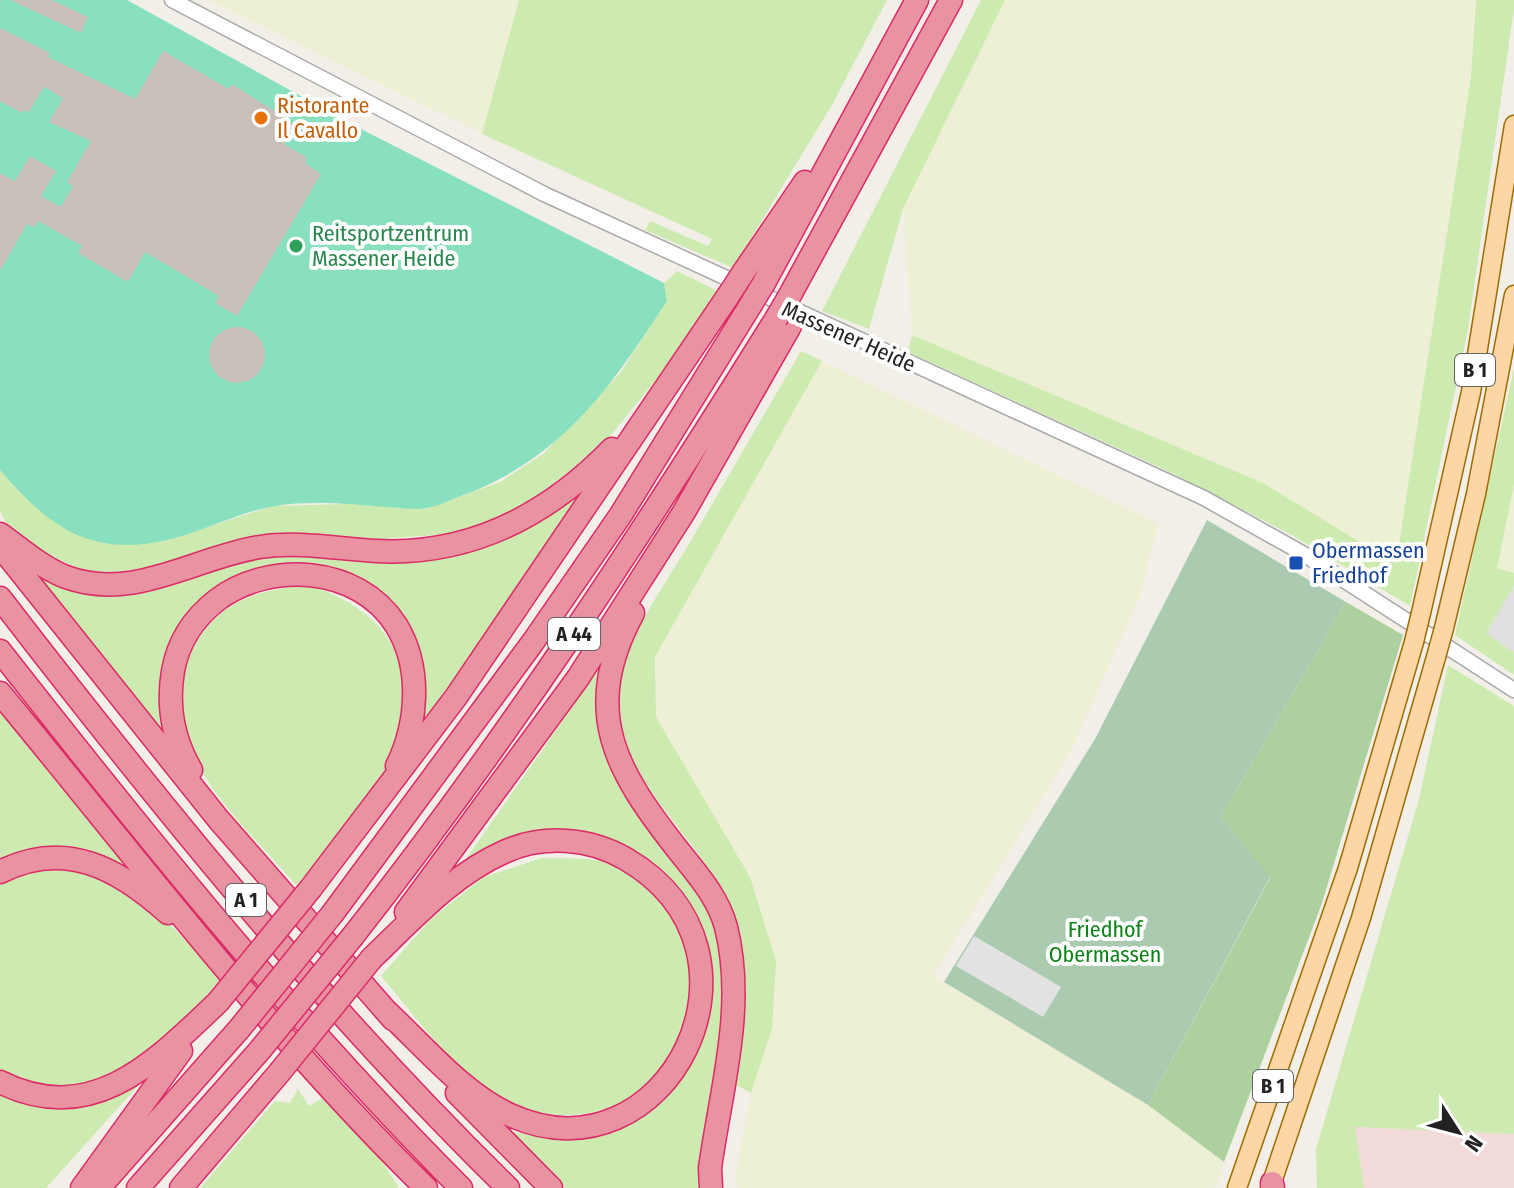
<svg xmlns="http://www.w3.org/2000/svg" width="1514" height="1188" viewBox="0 0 1514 1188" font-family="'Fira Sans Condensed',sans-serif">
	<rect width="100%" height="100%" fill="#f2efe9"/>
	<!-- residential -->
	<path fill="#e0dfdf" d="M1514 586V653L1486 633Z"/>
	<!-- commercial -->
	<path fill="#f2dad9" d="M1354 1127 1514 1134V1188H1364Z"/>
	<!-- farmland -->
	<path fill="#eef0d5" d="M208 0H519L482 134Z
		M1005 0H1476L1471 77 1396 564 1263 483 912 335 903 209Z
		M822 361 1158 523 1139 598 1070 753 933 976 1148 1105 1224 1162 1215 1188H737L735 1177 751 1093 772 1029 750 877 656 717 655 657Z
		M1514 485V573L1497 568Z"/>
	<!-- grass -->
	<path fill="#cdebb0" d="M519 0H887L832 105 733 268 645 230 650 221 708 246 712 239 482 134Z
		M981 0H1005L903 209 869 329 822 311Z
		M1476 0H1514V9L1468 329 1410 606 1292 535 1170 472 908 352 912 335 1263 483 1396 564 1471 77Z
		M677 271 718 291 660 375 601 447 516 512 452 534 366 540 97 574C70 566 6 541 0 509 0 497 0 483 0 470L20 493 168 540 272 506 350 504 426 509 500 482 543 454 620 373 667 301 664 283Z
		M801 351 822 361 655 657 656 717 750 877 776 961 772 1029 751 1093 736 1085C743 1025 754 971 731 912 700 830 615 787 620 691 622 642 665 585 689 544 726 480 764 415 801 351Z
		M1514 368V485L1497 568 1514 573V586L1486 633 1514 653V675L1455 635Z
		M578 492 584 496 422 724 423 710 373 595 271 570 173 650 176 752 29 566 66 584 259 554 421 555Z
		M307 585C391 609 428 675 392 759 371 805 331 849 296 885 240 820 137 735 198 640 224 599 260 590 307 585Z
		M608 656 600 722 706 902 723 948 728 988 704 1188H566L509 1131C746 1188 788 849 565 832 547 831 482 858 461 866Z
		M1448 665 1514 706V1134L1355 1127 1364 1188H1317L1316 1149 1419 799Z
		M0 704 130 867C85 848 46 841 0 859Z
		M541 858C560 859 589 856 607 863 739 916 706 1118 562 1115 539 1114 518 1109 499 1097 451 1068 417 1018 381 976L431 919 482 878Z
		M69 863 147 901 222 977 174 1035 123 1075 65 1092 0 1073V878Z
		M135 1084 137 1087 46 1188H0V1093Z
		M298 1089 309 1106 322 1098 382 1161 399 1188H200L275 1101 290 1103Z"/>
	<!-- forest -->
	<path fill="#add19e" d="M1346 602 1403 635 1322 903 1224 1162 1148 1105 1270 878 1221 817Z"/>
	<!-- cemetery -->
	<path fill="#aacbaf" d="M1207 520 1346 602 1221 817 1270 877 1148 1105 944 982 1095 739Z"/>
	<!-- pitch -->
	<path fill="#88e0be" d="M0 0H127L353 125 664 283 667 301C611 387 562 459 461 496 450 500 439 506 427 508 415 511 398 507 385 507 349 504 306 500 270 507 235 514 202 532 167 540 90 558 48 526 0 470Z"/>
	<!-- parking -->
	<path fill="#e2e2e2" d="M974 936 1061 987 1043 1017 956 966Z"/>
	<!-- building -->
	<path fill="#c7bfb8" d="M10 0H52L88 17 81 33Z
		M0 28 50 53 48 57 135 99 163 51 229 89 232 84 296 125 284 144 306 157V164L321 174 237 316 215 303 219 296 145 252 128 282 78 253 82 246 38 221 34 228 27 224 0 271V173L15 181 30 156 56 171 41 196 61 207 73 186 67 182 91 141 49 122 63 98 44 87 29 112 24 110 22 113 0 101Z
		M209 355a28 28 0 1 1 56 0a28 28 0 1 1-56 0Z"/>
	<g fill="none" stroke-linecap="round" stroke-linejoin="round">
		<!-- tertiary casing -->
		<g stroke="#a9a9a9" stroke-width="17">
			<path id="tertiary" d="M172 0 544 194 1204 498 1302 553 1514 690"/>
		</g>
		<!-- primary casing -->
		<g stroke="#a06b00" stroke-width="21">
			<path id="primary" d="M1421 613 1471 392 1514 125
				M1444 628 1476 494 1514 295
				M1237 1188 1348 868 1414 642
				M1270 1188 1361 918 1436 657"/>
		</g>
		<!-- motorway casing -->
		<g stroke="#dc2a67" stroke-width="25">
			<path id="motorway" d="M743 273 805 182
				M764 283 917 0
				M790 295 951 0
				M0 534C21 549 42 568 66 577 134 602 195 557 260 547 299 541 338 549 376 551 470 556 548 515 612 449
				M0 546 219 820 393 1019
				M0 598C158 803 323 1007 508 1188
				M633 613C580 712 616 771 678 850 697 874 718 897 726 927 746 1007 721 1089 710 1168L711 1188
				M0 651C145 836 294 1021 461 1188
				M0 693C138 860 271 1036 426 1188
				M191 770C173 739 167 706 173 671 178 642 194 618 217 600 269 561 358 565 396 625 422 667 418 723 397 766
				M0 872C65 839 118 868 168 913
				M311 888 456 697 728 296
				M406 912 578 678 684 512 790 326
				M333 913 533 642 620 516 750 306
				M353 936C508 739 644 531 776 319
				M372 958C412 920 452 875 504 852 543 834 590 838 626 859 785 952 666 1186 510 1115 462 1093 423 1045 385 1010
				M0 1082C92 1128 155 1062 218 1002
				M457 1093 551 1188
				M1272 1183 1273 1188
				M82 1188 181 1051
				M99 1188 240 1028
				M138 1188 260 1050
				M181 1188 279 1073"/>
		</g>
		<!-- tertiary -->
		<use href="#tertiary" stroke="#fff" stroke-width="14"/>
		<!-- primary -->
		<use href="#primary" stroke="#fcd6a4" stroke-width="18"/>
		<!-- motorway -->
		<use href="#motorway" stroke="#e892a2" stroke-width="22"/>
		<!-- primary-bridge casing -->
		<g stroke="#a06b00" stroke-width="21" stroke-linecap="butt">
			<path id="primary-bridge" d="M1414 642 1421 613
				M1436 657 1444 628"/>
		</g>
		<!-- motorway-bridge casing -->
		<g stroke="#dc2a67" stroke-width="25" stroke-linecap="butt">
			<path id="motorway-bridge" d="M728 296 743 273
				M750 306 764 283
				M776 319 790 295
				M218 1002 311 888
				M240 1028 333 913
				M260 1050 353 936
				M279 1073 372 958"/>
		</g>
		<!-- primary-bridge -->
		<use href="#primary-bridge" stroke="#fcd6a4" stroke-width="18"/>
		<!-- motorway-bridge -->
		<use href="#motorway-bridge" stroke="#e892a2" stroke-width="22"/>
	</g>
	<!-- markers -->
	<circle fill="#e8710a" stroke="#fff" stroke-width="3" cx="261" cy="118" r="8"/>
	<circle fill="#2e9e5b" stroke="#fff" stroke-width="3" cx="296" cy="246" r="8"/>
	<rect fill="#1a4fb4" stroke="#fff" stroke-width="3" x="1288" y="555" width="16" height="16" rx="4"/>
	<g text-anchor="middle" stroke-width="8" stroke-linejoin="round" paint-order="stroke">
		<!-- shield labels -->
		<g fill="#fff" stroke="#646464" stroke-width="2">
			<rect x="1455" y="354" width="40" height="32" rx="6"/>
			<rect x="548" y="618" width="52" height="32" rx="6"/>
			<rect x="226" y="884" width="40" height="32" rx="6"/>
			<rect x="1253" y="1070" width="40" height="32" rx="6"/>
		</g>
		<g font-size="20" font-weight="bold" fill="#222">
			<text x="1475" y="377">B 1</text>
			<text x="574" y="641">A 44</text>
			<text x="246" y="907">A 1</text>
			<text x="1273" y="1093">B 1</text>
		</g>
		<!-- food labels -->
		<g font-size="22" fill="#c56008" stroke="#fff" text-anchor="start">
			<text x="277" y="113">Ristorante<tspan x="277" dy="25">Il Cavallo</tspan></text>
		</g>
		<!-- leisure labels -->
		<g font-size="22" fill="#27864d" stroke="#fff" text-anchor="start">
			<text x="312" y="241">Reitsportzentrum<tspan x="312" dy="25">Massener Heide</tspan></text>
		</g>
		<!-- street labels -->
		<g font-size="22" fill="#222" stroke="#fff">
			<text transform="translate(849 336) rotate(24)" y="8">Massener Heide</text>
		</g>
		<!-- transit labels -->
		<g font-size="22" fill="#164399" stroke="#fff" text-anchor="start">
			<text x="1312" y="558">Obermassen<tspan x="1312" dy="25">Friedhof</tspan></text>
		</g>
		<!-- park labels -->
		<g font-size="22" fill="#0c8416" stroke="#fff">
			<text x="1105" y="937">Friedhof<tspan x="1105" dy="25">Obermassen</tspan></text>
		</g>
	</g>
	<!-- north arrow -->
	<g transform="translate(1458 1132) rotate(126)" stroke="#ffffff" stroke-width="6" paint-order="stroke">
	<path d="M0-6L14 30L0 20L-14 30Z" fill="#222222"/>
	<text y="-12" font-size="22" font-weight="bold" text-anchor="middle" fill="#222222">N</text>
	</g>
</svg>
